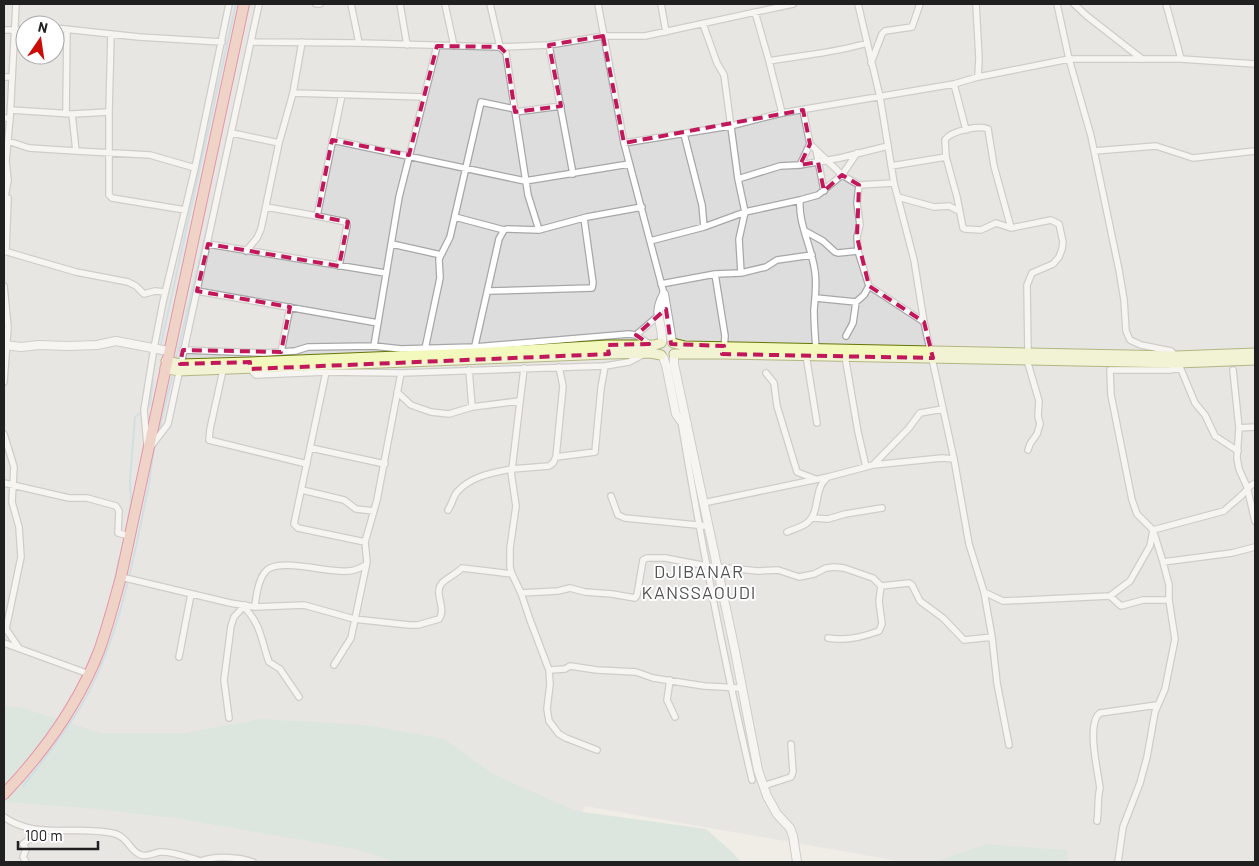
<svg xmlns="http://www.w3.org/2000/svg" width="1259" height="866" viewBox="0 0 1259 866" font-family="Barlow,sans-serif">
	<rect width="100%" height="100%" fill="#f0ede7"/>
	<!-- residential -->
	<path fill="#dedddd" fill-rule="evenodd" d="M4 4H1255V862H904L585 806 561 862H4ZM25 25H55V55H25Z"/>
	<!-- wetland -->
	<path fill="#c4ded3" d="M4 706 20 707 101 733H185L261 719 366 725 445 739 493 774 576 811 706 829 732 852 741 862H397L354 849 174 818 87 808 4 802Z
		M986 844 1067 850 1068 862H935Z"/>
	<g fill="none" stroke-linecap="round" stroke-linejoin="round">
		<!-- stream -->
		<path stroke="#a9cfdc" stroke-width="2" d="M254 14 256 4
			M161 344 236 4
			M176 358 213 204
			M147 408 150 405 153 380
			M158 434 172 377
			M126 531 131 502 130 480 135 417 143 411
			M114 583 119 560
			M23 786C44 760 64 734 81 706 119 641 133 561 148 489 151 474 152 458 155 444"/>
		<!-- minor casing -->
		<g stroke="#a7a7a7" stroke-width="8">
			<path id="minor" d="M316 4H320
				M351 4 359 43
				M400 4 407 45
				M445 4 454 46
				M490 4 500 47 506 53 528 195 539 230
				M598 4 624 143 664 294
				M661 4 666 32
				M858 4 880 97 894 183 914 260 924 322 954 459 969 544 984 592 992 637 997 683 1009 745
				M976 4 979 58 978 77
				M1057 4 1069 59 1091 136 1119 270 1124 300 1126 331 1130 340 1141 345 1171 351 1176 356
				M1074 4 1087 16 1142 59
				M1166 4 1181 59
				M755 12 769 61 782 113
				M703 24 717 63 724 75 738 179 745 212 739 239 741 273
				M55 28 139 37 222 42
				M4 30H25
				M111 34 109 112V195L112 198 185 210
				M251 42 359 43 500 47 549 45 603 36H645L793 4
				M549 45 573 174
				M769 61C802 55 835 53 867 43
				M871 63 882 34 885 31 912 27 920 4
				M4 77H12
				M954 84 966 130
				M293 93 424 97
				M11 110 72 114 76 151 150 155 195 168
				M515 112 561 106
				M66 114 67 29
				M72 114 109 112
				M4 118H10L16 4
				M232 133 279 143
				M684 134 702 205 704 227
				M332 140 525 181 629 164
				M8 141 29 148 76 151
				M624 143 730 126 782 113 954 84 978 77 1069 59H1181L1255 64
				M810 144 842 175 859 185 894 183
				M816 150 824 191
				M1094 151 1156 146 1193 158 1255 151
				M800 165 810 144 803 110
				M891 166 946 157
				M738 179 780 166 800 165 840 158 888 146
				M859 185 857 203 860 225 857 237 858 251 869 286 924 322
				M898 197 934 207 949 206 959 211
				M800 200C798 224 812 247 815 272 817 285 815 297 814 310 814 323 815 336 816 349
				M4 203 8 180 6 161 10 118
				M266 207 317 216 342 95
				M317 216 346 222 347 226 339 266
				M455 217 504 230
				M1011 228 994 166 988 129C979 125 950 131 945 140L946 157 957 197 963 228 965 229 981 230 996 223 1011 228 1051 220 1059 224 1063 242 1062 249 1059 257 1053 264 1032 273 1027 285 1028 353
				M805 231 823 241 835 252 838 253 858 251
				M650 241 704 227 745 212 800 200 818 195 842 175 857 153
				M208 244 385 273
				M392 244 441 255
				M4 251 76 272 128 282 136 286 144 294 155 291 165 292
				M6 251 8 198
				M246 251 257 238 261 229 279 143 293 93 302 42
				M715 274 725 336 724 349
				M661 284 715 274 741 273 766 267 777 260 812 255
				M4 286 8 327 4 382
				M197 291 378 323
				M489 291 592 288 593 283 584 218
				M816 298 856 302
				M636 335 658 316
				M846 336 853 323 856 302 864 295 869 286
				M374 346 399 197 437 46
				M425 349 440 278 439 259 450 237 481 102 515 109
				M183 350 263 353 295 351 308 347 374 346 401 349 475 347 629 334 636 335 649 344
				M474 350 499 239 504 230 507 229 539 230 587 217 642 207
				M281 352 290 307
				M806 355 817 423
				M845 356 858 432 866 467
				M1027 360 1039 401 1038 416 1040 424 1037 434 1030 444 1028 450
				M250 366V369L256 375 326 372 401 373 605 366 629 362 644 354
				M1180 367 1195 403 1205 415 1215 436 1238 451
				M223 370 210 429 209 440 307 464
				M469 370 472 407 519 401
				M1233 370 1239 428 1237 458 1239 469 1247 487 1255 521
				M326 372 294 524 298 528 365 542
				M766 373 774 383 777 406 797 472 815 479
				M397 392 411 405 431 412 449 414 472 407
				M681 421C701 541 724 661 752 780
				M1239 428 1255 427
				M4 434 14 467 12 502 19 527 21 557 6 629 19 648
				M147 445 144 410 154 348 163 302 195 168 229 4
				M152 445 168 424 259 4
				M311 448 385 464
				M556 457 563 386 559 367
				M873 465 909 428 920 413 943 409
				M4 483 69 498H87L116 506 119 511 118 533 129 536
				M302 490 344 500 356 509 374 511
				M611 496 618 515 625 518 707 526
				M703 503 828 477 873 465 942 458 954 459
				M448 510C452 504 453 497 457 492 471 476 492 473 512 469L524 368
				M812 518 828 519 845 514 882 508
				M787 532C793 529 803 527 808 522 820 512 814 489 826 479
				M1163 562 1232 553 1255 547
				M121 577 230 603 255 607 304 605 354 619 409 625H418L439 619C447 608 433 593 442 583 447 578 456 574 462 568L512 574
				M984 592 1003 601 1110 596 1130 581 1150 546 1153 530 1224 511C1230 505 1237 500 1243 494 1249 488 1247 487 1255 483
				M521 593 558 591 570 588 585 592 612 594 635 598 637 595 643 560 647 558H665L707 566 758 571 778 570 799 577 814 574 826 568 834 567 844 568 873 578 881 586 909 583 912 585 920 601 943 618 964 640 992 637
				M1110 596 1121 606 1143 600H1169
				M244 607C261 624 261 640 269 662L280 669 299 697
				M255 607C256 596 258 578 267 570 281 558 328 573 348 571 355 571 360 568 366 565
				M828 638C846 641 862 637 879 631L882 624 879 601 881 586
				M4 643 89 674
				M179 657 191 594
				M334 665 351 638 367 562 365 542 377 500 401 373
				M549 670 565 669 570 666 597 670 636 672 653 678 704 686 742 688
				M670 680 667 700 675 717
				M229 718 224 680 231 626 234 617 245 605
				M597 750 566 738 559 734 549 721 547 709 550 684 549 670 530 620 521 593 512 574 510 567V548L516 506 511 472 512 469 549 466 553 463 556 457 595 452 601 388 605 366
				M763 786 791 777 793 772 791 744
				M4 817C36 840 76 825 112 833 128 836 130 852 141 855 148 857 153 853 160 852 173 851 189 858 201 861
				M1097 821C1099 809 1097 799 1100 788 1098 772 1086 723 1100 713L1157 705
				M26 862 23 857 26 849 23 844 31 838 27 828
				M199 862C213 855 238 857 253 862
				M1118 862 1123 827 1140 783 1147 757 1155 712 1165 689 1175 639 1169 600V585L1163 562 1153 530 1137 514 1132 500 1111 395 1110 370H1170L1180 368"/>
		</g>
		<!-- tertiary casing -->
		<g stroke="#a7a7a7" stroke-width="10">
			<path id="tertiary" d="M664 294 672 342
				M662 342C663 321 652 316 664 294
				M4 345 21 347 39 345 68 346 97 345 116 341 168 351
				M674 354V364L734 646 758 770 767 796 777 814 790 828 793 836 797 862
				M663 357 666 365 676 414 681 421 687 424"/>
		</g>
		<!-- secondary casing -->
		<g stroke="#667608" stroke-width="11">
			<path id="secondary" d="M673 343 685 346 1176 356 1255 353
				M674 354H722L1178 363 1255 360
				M166 361 180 364 250 362 473 353 607 345H655L661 343
				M165 368 178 371 609 354 650 353 661 355"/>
		</g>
		<!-- trunk casing -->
		<g stroke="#d62c60" stroke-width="12">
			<path id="trunk" d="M4 794C43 753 78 705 99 651 108 626 114 602 121 577L244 4"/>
		</g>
		<!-- minor -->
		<use href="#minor" stroke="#fff" stroke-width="5.5"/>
		<!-- tertiary -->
		<use href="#tertiary" stroke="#fff" stroke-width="8"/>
		<!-- secondary -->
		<use href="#secondary" stroke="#f3f8bd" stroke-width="9"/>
		<!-- trunk -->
		<use href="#trunk" stroke="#efb4a0" stroke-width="10"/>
	</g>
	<!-- marked area -->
	<path d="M0 0H1259V866H0ZM603 36 624 143 803 110 810 144 800 165 818 162 824 191 842 175 859 185 857 237 869 286 924 322 933 358 722 354 724 346 671 344 666 309 636 335 649 344 607 345 609 354 250 369V362L180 364 183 350 281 352 290 307 197 291 208 244 339 266 348 222 317 216 332 140 409 155 437 46 500 47 506 53 515 112 561 106 549 45Z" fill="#f0ede7" fill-opacity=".55" fill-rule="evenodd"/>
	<path fill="none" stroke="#c2185b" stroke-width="4" stroke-dasharray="10 6" stroke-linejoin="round" d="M603 36 624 143 803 110 810 144 800 165 818 162 824 191 842 175 859 185 857 237 869 286 924 322 933 358 722 354 724 346 671 344 666 309 636 335 649 344 607 345 609 354 250 369V362L180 364 183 350 281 352 290 307 197 291 208 244 339 266 348 222 317 216 332 140 409 155 437 46 500 47 506 53 515 112 561 106 549 45Z"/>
	<g text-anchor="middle" stroke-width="4" stroke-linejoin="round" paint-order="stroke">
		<!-- neighbourhood labels -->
		<g font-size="18" letter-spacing="1" fill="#535353" stroke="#fff">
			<text x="699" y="578">DJIBANAR<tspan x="699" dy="21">KANSSAOUDI</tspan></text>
		</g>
	</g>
	<!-- border -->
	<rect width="1259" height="866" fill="none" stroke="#202020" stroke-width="10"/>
	<!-- north arrow -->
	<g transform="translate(40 40) rotate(13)"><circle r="24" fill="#ffffff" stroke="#a6a6a6"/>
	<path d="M0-4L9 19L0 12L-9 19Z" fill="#ca0d06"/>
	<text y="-8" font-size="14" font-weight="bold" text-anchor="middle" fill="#202020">N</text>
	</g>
	<!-- scale -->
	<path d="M18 841v8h80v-8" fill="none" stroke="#202020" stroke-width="2.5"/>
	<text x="25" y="841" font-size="15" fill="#202020" stroke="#ffffff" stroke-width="4" paint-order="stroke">100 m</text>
</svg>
